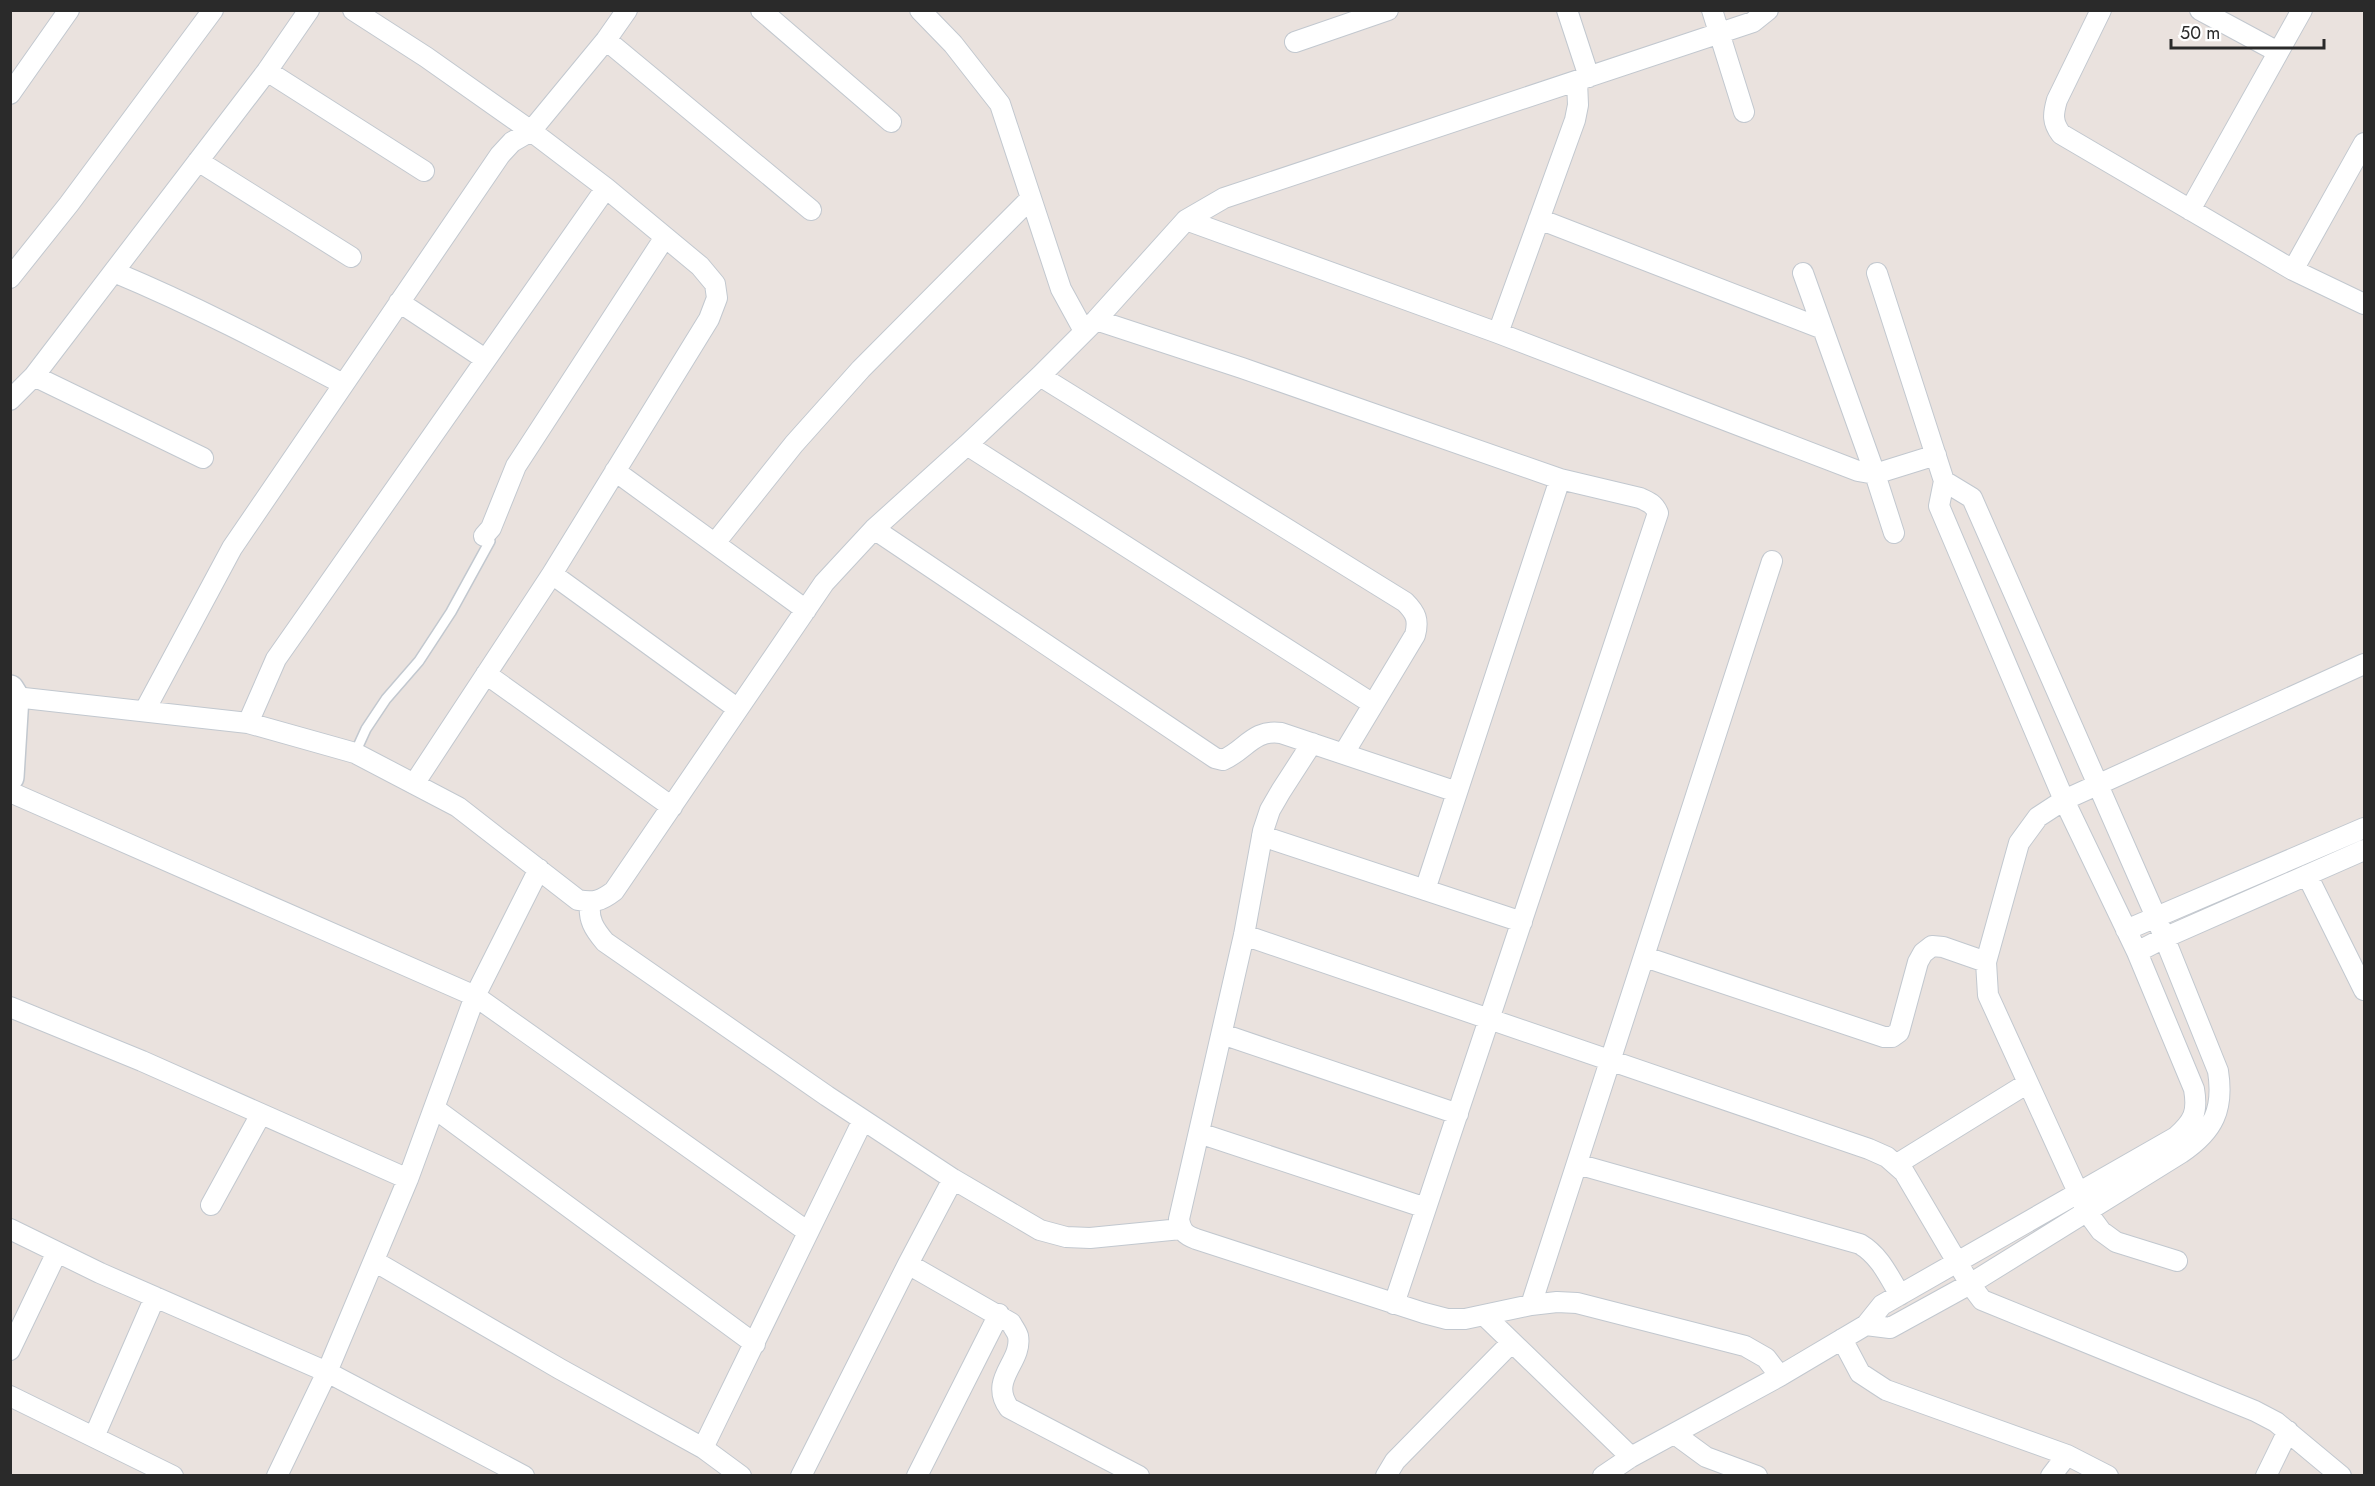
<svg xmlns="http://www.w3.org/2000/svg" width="2375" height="1486" viewBox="0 0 2375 1486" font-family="Jost,sans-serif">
	<rect width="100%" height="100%" fill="#eae2de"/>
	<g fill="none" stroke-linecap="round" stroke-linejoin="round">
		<!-- service casing -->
		<g stroke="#c2c8cf" stroke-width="12">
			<path id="service" d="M355 753 366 729 386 699 419 661 451 612 490 541"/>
		</g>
		<!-- minor casing -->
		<g stroke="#c2c8cf" stroke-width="22">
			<path id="minor" d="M353 10 426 57 531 131 606 40 627 10
				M761 10 891 122
				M920 10 953 44 1000 104 1061 289 1084 331
				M1567 10 1589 77
				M1712 10 1744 112
				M2101 10 2057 100C2053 114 2052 122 2061 134L2293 270 2364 304
				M2200 10 2278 52
				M606 40 811 210
				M1295 42 1388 10
				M267 71 424 171
				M10 94 69 10
				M198 161 351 257
				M2190 210 2302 10
				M1539 219 1823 329
				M1186 220 1498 333 1858 471 1875 474 1936 455
				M2293 270 2364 143
				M114 272C193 305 268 344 343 384
				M1803 273 1875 474 1894 533
				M10 278 69 204 213 10
				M399 302 485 359
				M1096 320 1242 368 1560 479 1640 498C1649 502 1654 504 1658 513L1394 1304
				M1498 333 1575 120 1578 105 1577 81
				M34 376 203 458
				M1040 376 1405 602C1416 613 1419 620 1415 635L1344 753
				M10 400 34 376 267 71 309 10
				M967 445 1373 704
				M615 471 806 610
				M874 529 1215 758 1223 760C1246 750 1253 729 1281 733L1457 792
				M484 536 491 528 516 466 665 237
				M715 543 794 444 861 369 1031 198
				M552 574 738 709
				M486 674 672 807
				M15 697 248 723 355 753 458 807 578 900C594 903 601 901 614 891L824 583 874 529 967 445 1040 376 1096 320 1186 220 1224 198 1753 22 1768 10
				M145 710 232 548 500 155 512 142 531 131 606 188 700 266 715 284 717 298 709 319 552 574 414 784
				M248 723 276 659 606 188
				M1312 743 1281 791 1270 810 1263 831 1244 935 1179 1219C1181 1231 1185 1235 1196 1239L1424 1313 1447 1319H1465L1531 1305 1557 1302 1577 1303 1745 1346 1766 1358 1780 1376
				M10 792 475 996 808 1232
				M1262 836 1522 922
				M2307 875 2364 990
				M1425 890 1560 479
				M590 902C588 920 594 929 605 942L827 1096 953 1179 1040 1230 1066 1237 1090 1238 1181 1229
				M2126 930 2364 828
				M1244 935 1869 1149 1887 1157 1904 1172 1970 1284 1982 1300 2255 1411 2276 1422 2341 1476
				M2137 952 2164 938 2364 850
				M1645 957 1884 1037H1892L1899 1032 1918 962 1923 953 1932 946 1943 947 1986 962
				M10 1007 142 1061 408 1179
				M1222 1034 1458 1114
				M434 1108 755 1344
				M1199 1133 1426 1208
				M1577 1164 1860 1244C1880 1256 1888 1275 1900 1295
				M1897 1164 2028 1083
				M211 1205 261 1114
				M10 1229 100 1273 327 1372 524 1476
				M374 1261 560 1369 703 1448 741 1476
				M2177 1261 2116 1242 2101 1231 2087 1212 1988 995 1986 962 2019 843 2038 817 2064 800 2364 664
				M908 1264 1011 1323C1013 1327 1017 1332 1018 1336 1023 1362 988 1379 1009 1408L1139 1476
				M1531 1305 1772 561
				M1485 1316 1631 1457
				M1866 1325 1890 1328 1970 1284 2181 1153C2214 1131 2224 1109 2218 1071L2156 917 1972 498 1944 481
				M1842 1339 1860 1373 1886 1390 2067 1455 2108 1476
				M10 1350 57 1252
				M10 1396 173 1476
				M1676 1435 1706 1457 1757 1476
				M94 1437 155 1297
				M703 1448 863 1120
				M277 1476 327 1372 408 1179 475 996 539 869
				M801 1476 908 1264 953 1179
				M917 1476 999 1314
				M1386 1476 1395 1461 1512 1342
				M1603 1476 1631 1457 1780 1376 1866 1325 1882 1305 2176 1137C2194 1121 2198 1112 2194 1089L2137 952 2064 800 1939 506 1944 481 1877 273
				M2051 1476 2067 1455
				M2266 1476 2288 1431"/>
		</g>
		<!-- secondary casing -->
		<g stroke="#c2c8cf" stroke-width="30">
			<path id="secondary" d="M10 689 15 697 10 777"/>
		</g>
		<!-- service -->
		<use href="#service" stroke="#fff" stroke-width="9"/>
		<!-- minor -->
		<use href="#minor" stroke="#fff" stroke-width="20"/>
		<!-- secondary -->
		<use href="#secondary" stroke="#fff" stroke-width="27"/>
	</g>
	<!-- border -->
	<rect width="2375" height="1486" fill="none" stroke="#2a2a2a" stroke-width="24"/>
	<!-- scale -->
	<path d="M2171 39v9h153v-9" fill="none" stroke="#2a2a2a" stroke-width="3"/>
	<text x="2180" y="39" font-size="18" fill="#2a2a2a" stroke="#ffffff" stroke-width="4.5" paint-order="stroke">50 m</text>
</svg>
